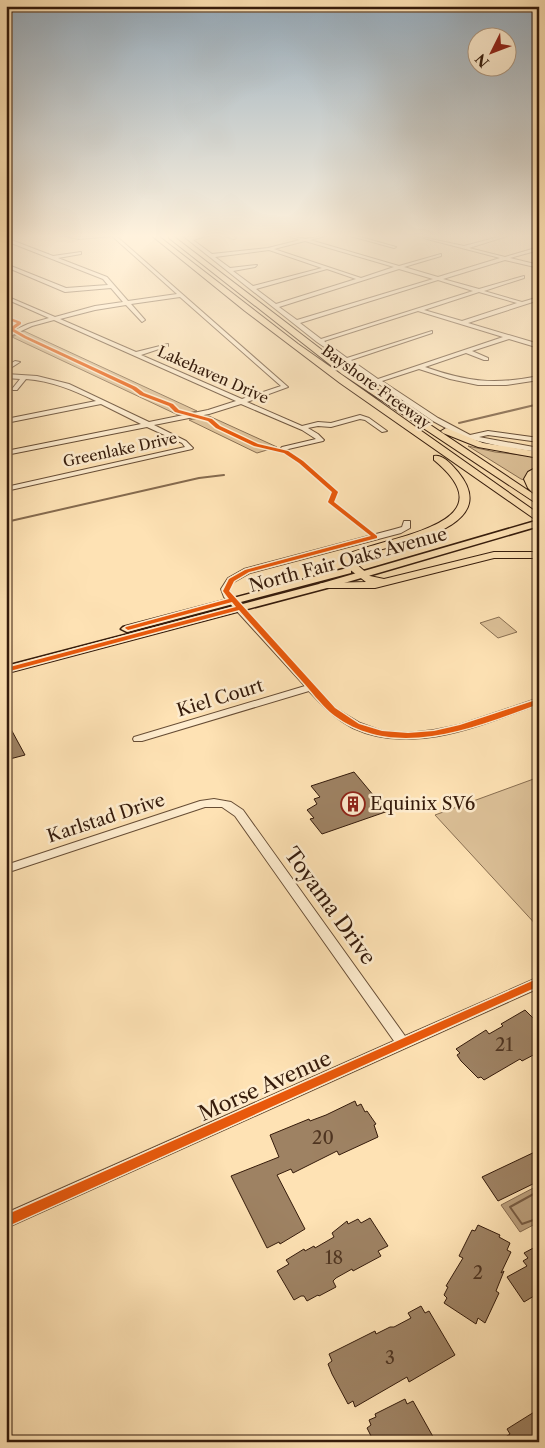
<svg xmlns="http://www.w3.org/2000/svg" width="545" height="1448" viewBox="0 0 545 1448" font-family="'Libre Caslon Text',serif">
	<rect width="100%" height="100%" fill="#fee2b4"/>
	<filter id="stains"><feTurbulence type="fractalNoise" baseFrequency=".004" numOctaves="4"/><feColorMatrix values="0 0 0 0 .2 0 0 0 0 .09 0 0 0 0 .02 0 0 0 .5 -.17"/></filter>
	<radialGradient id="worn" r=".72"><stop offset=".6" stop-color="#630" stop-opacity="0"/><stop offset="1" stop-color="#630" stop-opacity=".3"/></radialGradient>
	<!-- green -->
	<path fill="#dcc097" stroke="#886e51" d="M24 331 197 411 178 415 12 337Z
		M209 416 277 447 257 453 189 420Z
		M468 446 495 452 539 457V467L524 480 521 479Z
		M499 617 517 632 498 638 480 623Z
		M539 777V928L435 815Z"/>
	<!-- water -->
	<path fill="#ba9e7b" stroke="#856a4e" d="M539 1185V1222L520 1232 501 1205Z"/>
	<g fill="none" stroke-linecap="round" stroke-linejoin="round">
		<!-- shore -->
		<path stroke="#785c43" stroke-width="2" d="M539 1191 510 1207 522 1224 539 1218"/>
		<!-- stream -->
		<path stroke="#856a4e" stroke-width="2" d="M459 423 539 404
			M6 522 199 478 224 475"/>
	</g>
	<!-- building -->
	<path fill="#9e8263" stroke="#351b0b" d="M6 720 25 755 6 760Z
		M354 772 379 802 386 800 394 809 322 834 310 819 314 818 307 810 317 804 314 799 320 797 311 786Z
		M525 1010 539 1024V1052L522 1061 520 1059 484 1080 481 1077 478 1078 461 1061 457 1055 460 1053 456 1049 486 1030 489 1034 503 1026 501 1024Z
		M355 1101 357 1106 361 1104 365 1112 367 1111 376 1124 374 1125 378 1137 339 1155 337 1151 293 1173 291 1169 277 1175 305 1229 280 1244 279 1242 267 1248 231 1176 279 1157 270 1135 309 1119 310 1121 326 1115Z
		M539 1150V1181L498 1201 482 1177Z
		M370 1218 388 1246 378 1251 381 1256 353 1271 352 1269 336 1278 333 1281 336 1287 319 1296 318 1295 307 1301 304 1296H301L294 1300 277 1271 289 1264 286 1260 304 1249 305 1251 314 1246 315 1248 334 1237 332 1233 347 1221 348 1224 358 1219 361 1223Z
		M478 1225 500 1235 499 1237 510 1243 507 1250 511 1252 501 1273 504 1271 496 1291 499 1293 485 1323 478 1318 476 1324 444 1303 447 1298 444 1295 448 1287 446 1286 463 1258 459 1256 472 1230 475 1231Z
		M539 1245V1293L524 1302 507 1277 527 1266 523 1261 528 1258 524 1253Z
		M421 1306 425 1313 429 1311 455 1355 409 1382 407 1377 355 1407 353 1401 348 1404 332 1374 328 1364 332 1361 329 1354 375 1331 376 1334 390 1327H394L411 1318 408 1313Z
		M405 1399 407 1404 413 1401 436 1442H374L367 1428 371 1425 369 1420 376 1417 375 1414Z
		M539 1409V1442H498L510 1434 507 1429Z"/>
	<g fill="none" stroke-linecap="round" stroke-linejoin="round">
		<!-- minor casing -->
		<g stroke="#674d35" stroke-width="2">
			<path id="minor" d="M60 235 79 237 115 235 288 387 247 402 302 426 318 422 331 423 360 415 369 418 387 431 382 432 365 420 360 419 331 427 318 426 308 428 318 434 324 440 323 441 284 450 281 448 282 447 316 439 302 430 241 404 209 414 154 425 186 441 193 448 192 449 6 491V487L185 447 182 443 147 427 6 455V451L141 424 101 404 6 423V419L96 401C73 390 52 381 26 379L17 390H13L12 389 20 379 6 378V374L37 376 69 384 149 422 208 410 236 401 54 320 32 326 6 338V334L28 324 49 318 6 299V296L55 317 95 306 123 302 111 288 65 292 6 267V264L66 288 108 285 103 279 6 241V238L53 256 81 252V254L58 258 107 277 128 301 177 294 112 236 79 239ZM180 297 281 386 242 399 141 355 168 346V344L136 352 60 319 95 310 126 305 142 322 145 320 131 304Z
				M182 235H186L190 237 210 235 193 240 212 254 268 248 300 240 286 235 305 239 328 235 310 240 399 266 441 254V256L404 267 438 277 500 258 412 235 464 246 506 235H511L469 248 505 257 539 247V250L510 258 539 265V268L505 260 443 279 479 289 524 276V278L484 291 522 302 539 297V300L468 323 539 344V348L509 339 472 351 488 358V360H484L466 353 425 367C468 382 494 385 539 376V380L506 385H478L450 379 419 369 382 381 438 418 470 435 488 431 539 438V442L488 435 479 437 539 448V452L503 447 474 440 455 433 433 421 317 342ZM305 241 394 267 361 278 274 249ZM269 250 322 268 253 286 233 271 255 267 257 265 230 268 215 257ZM327 269 356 279 276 304 256 289ZM399 269 433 279 297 320 279 307ZM438 280 473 291 321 339 300 323ZM479 292 517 303 462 321 424 310ZM418 311 503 337 378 379 351 360 432 333V331L347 358 324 341Z
				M222 235H227L236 238 234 239Z
				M347 235H353L396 247 394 248Z
				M15 361 20 362 6 371V366Z
				M404 521H410V528L401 533 250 573 234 582 229 589 231 594 335 708 360 723 382 731 408 733 434 730 459 725 539 698V704C481 725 413 756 353 728 335 719 322 705 309 691L142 741H134L133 739 134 737 305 686 224 597 221 589 228 578 244 569 395 529 402 527Z
				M214 799 231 802 243 810 405 1036 539 977V988L6 1228V1213L394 1041 235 816 222 807H205L6 873V865L200 801Z"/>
		</g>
		<!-- major casing -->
		<g stroke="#351b0b" stroke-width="3">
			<path id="major" d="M539 520V526L327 588 6 673V666L319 584Z
				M347 568 351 569V573L127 632 121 629 123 627Z"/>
		</g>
		<!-- highway casing -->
		<g stroke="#351b0b" stroke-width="2">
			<path id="highway" d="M151 235H157L298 344 539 514V522L340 383 245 311Z
				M169 236H173L348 370 535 495 528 488 524 479 528 472 539 466V473L534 479 539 488V496L536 495 539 497V505L342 374 169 238Z
				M446 428 483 443 539 452V458L478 447 443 433 441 431Z
				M434 456C443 454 452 465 458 472 505 529 396 544 364 554L354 560V562L370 576 384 579 494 552H539V558H494L375 588H319V584L323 583 366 582 344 565V556C381 536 515 527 434 460Z"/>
		</g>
		<!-- minor -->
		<use href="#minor" fill="#feecce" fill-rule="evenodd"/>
		<!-- major -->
		<use href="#major" fill="#fee2b4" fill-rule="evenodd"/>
		<!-- highway -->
		<use href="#highway" fill="#fee2b4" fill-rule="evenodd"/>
		<!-- cycleway casing -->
		<g stroke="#feecce" stroke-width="3">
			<path id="cycleway" d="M6 316 21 322V324L14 329 26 336 136 387 144 393 173 404 179 410 212 419 220 426 258 444 288 451 303 461 337 491 338 492 334 502 377 536V538L249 572 234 581 229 591 335 708 359 724 382 731 408 733 434 731 460 725 539 699V704C474 727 392 763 330 712 320 703 311 691 302 681 281 657 260 634 239 610L6 672V668L236 607 232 602 128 630 125 628 126 627 229 599 223 591 229 579 245 570 371 536 329 503 328 502 332 492 299 463 284 453 254 446 216 428 208 421 175 412 169 406 140 395 132 389 24 338 10 330V328L17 323 6 319Z
				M539 978V986L6 1227V1215Z"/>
		</g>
		<!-- cycleway -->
		<use href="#cycleway" fill="#e8590c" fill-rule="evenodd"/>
	</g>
	<!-- sky -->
	<linearGradient id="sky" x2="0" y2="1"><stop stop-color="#95abbc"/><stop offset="0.54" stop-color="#fff2dd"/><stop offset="1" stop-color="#fff2dd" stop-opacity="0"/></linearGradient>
	<rect width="545" height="437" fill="url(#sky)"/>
	<!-- icons -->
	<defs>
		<g id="building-ring" transform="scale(1.25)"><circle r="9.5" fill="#feecce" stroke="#8f2418" stroke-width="1.5"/><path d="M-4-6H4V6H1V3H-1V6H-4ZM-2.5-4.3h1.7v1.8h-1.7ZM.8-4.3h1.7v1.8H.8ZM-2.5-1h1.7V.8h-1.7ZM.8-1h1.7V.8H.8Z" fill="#8f2418"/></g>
	</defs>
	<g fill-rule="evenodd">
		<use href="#building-ring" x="353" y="804"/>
	</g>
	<g text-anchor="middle" stroke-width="5" stroke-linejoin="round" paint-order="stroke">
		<!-- far-street labels -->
		<g font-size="15" fill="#351b0b" stroke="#feecce">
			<text transform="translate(213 375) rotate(24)" y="5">Lakehaven Drive</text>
			<text transform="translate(376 387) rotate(36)" y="5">Bayshore Freeway</text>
			<text transform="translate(120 450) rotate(-12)" y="5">Greenlake Drive</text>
		</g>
		<!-- street labels -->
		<g font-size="18" fill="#351b0b" stroke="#feecce">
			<text transform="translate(348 560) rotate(-15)" y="6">North Fair Oaks Avenue</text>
			<text transform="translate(220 698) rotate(-17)" y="6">Kiel Court</text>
			<text transform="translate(106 818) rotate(-18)" y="6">Karlstad Drive</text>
		</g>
		<!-- poi labels -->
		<g font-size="18" fill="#351b0b" stroke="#feecce" text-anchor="start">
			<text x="370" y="810">Equinix SV6</text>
		</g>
		<!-- near-number labels -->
		<g font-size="18" fill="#4f3521">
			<text x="504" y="1051">21</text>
			<text x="323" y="1144">20</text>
			<text x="334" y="1264">18</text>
			<text x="478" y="1279">2</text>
			<text x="390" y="1364">3</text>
		</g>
		<!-- near-street labels -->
		<g font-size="21" fill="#351b0b" stroke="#feecce">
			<text transform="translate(330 906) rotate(54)" y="7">Toyama Drive</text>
			<text transform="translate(265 1086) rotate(-24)" y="7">Morse Avenue</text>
		</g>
	</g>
	<!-- margin -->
	<rect width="545" height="1448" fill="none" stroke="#fee2b4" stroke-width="25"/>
	<rect x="8" y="8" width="530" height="1433" fill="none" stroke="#351b0b" stroke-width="2.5"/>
	<rect x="12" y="12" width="520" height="1423" fill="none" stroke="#351b0b"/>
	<!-- north arrow -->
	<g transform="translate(492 52) rotate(228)"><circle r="24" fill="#feecce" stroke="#ae9880"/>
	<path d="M0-4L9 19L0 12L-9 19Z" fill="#8f2418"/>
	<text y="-8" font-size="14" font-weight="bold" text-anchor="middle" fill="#351b0b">N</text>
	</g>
	<rect width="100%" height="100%" filter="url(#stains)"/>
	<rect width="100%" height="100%" fill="url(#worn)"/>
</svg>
